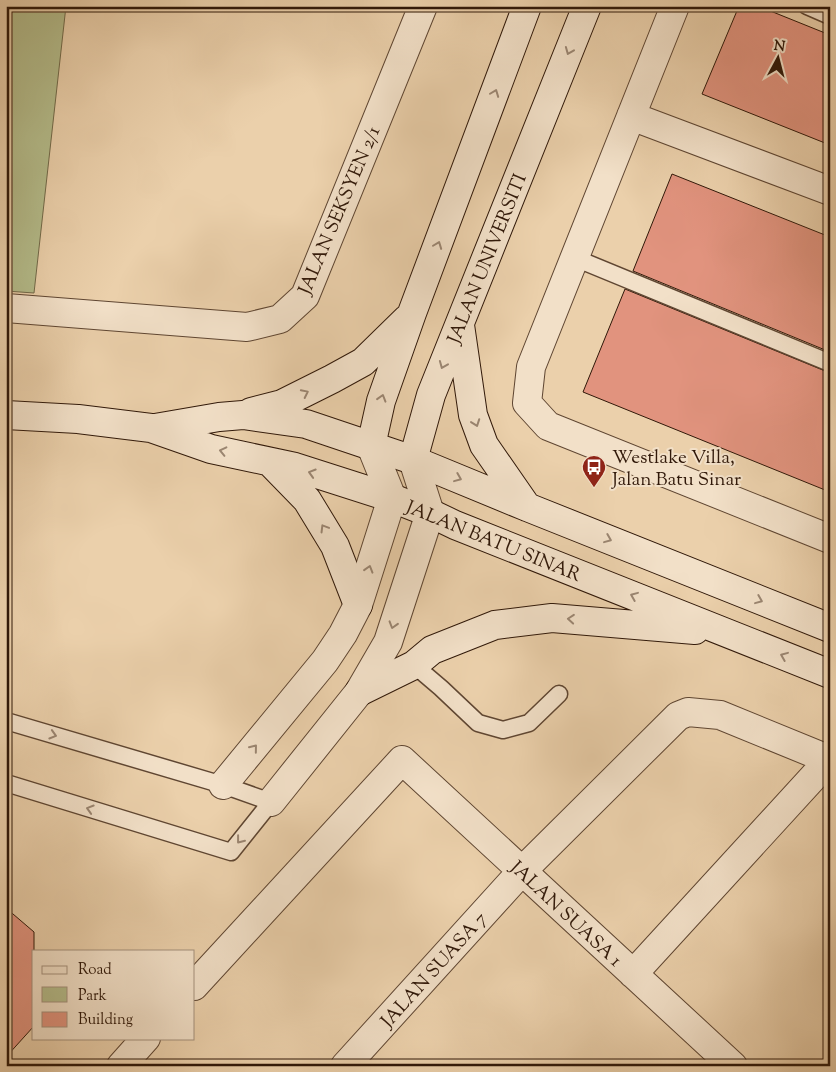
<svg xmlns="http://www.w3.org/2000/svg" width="836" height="1072" viewBox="0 0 836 1072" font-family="'Sorts Mill Goudy',serif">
	<rect width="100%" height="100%" fill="#ebd0ab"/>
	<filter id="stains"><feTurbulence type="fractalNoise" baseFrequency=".004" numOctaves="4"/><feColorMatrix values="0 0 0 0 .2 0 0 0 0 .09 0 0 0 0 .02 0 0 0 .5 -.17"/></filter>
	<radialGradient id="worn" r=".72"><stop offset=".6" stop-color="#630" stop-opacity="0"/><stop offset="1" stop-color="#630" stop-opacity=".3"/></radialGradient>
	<!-- green -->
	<path fill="#b4bc8b" stroke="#726a4a" d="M6 6H66L34 293 6 291Z"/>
	<!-- building -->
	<path fill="#e1937e" stroke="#301809" d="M739 6H758L830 35V145L702 94Z
		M672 174 830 237V352L633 271Z
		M625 289 830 373V492L583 392Z
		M6 908 34 932V1026L6 1057Z"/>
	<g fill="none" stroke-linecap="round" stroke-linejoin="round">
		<!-- lane casing -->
		<g stroke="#5f4632" stroke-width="19">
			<path id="lane" d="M807 6 830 16
				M575 258 830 363
				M414 665 441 688 478 723 503 730 529 723 559 694
				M6 721 223 785 271 802 231 852 6 783"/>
		</g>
		<!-- street casing -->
		<g stroke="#5f4632" stroke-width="30">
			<path id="street" d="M675 6 531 367 527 403 548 426 830 539
				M631 116 830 191
				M6 308 247 327 280 319 305 296 423 6
				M223 785 325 661 343 634 358 605 392 498 371 446
				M271 802 359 692 388 642 430 513 413 460
				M633 974 829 760
				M194 986 402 760 733 1066
				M121 1066 146 1038
				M345 1066 521 872 678 716 688 712 720 715 830 760"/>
		</g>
		<!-- secondary casing -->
		<g stroke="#301809" stroke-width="30">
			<path id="secondary" d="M460 325 473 415 484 445 527 507
				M251 412 282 404 332 379 363 362 407 319
				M6 415 78 419 151 428 211 449 295 467 392 498 430 513 455 525 830 674
				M155 428 219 417 243 415 306 424 413 460 527 507 830 628
				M371 446 381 401 412 313 527 6
				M413 460 431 395 587 6
				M270 462 307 500 335 546 358 605
				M359 692 414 665 432 650 495 625 552 618 695 630"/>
		</g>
		<!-- lane -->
		<use href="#lane" stroke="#f2e0c8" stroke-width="16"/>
		<!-- street -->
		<use href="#street" stroke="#f2e0c8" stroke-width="28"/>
		<!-- secondary -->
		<use href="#secondary" stroke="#f2e0c8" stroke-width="28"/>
	</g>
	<!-- one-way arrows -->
	<defs><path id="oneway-chevron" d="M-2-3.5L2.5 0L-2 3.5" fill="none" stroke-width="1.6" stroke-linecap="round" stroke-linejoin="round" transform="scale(1.25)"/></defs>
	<g stroke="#9b8672">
		<use href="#oneway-chevron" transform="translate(569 51) rotate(112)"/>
		<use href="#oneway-chevron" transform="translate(495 93) rotate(-69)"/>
		<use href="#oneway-chevron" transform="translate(438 245) rotate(-69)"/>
		<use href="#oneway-chevron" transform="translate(443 365) rotate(112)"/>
		<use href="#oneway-chevron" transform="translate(305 393) rotate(-26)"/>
		<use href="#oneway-chevron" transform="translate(382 398) rotate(-73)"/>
		<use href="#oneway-chevron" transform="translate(476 423) rotate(70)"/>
		<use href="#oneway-chevron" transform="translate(223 451) rotate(-167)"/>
		<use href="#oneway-chevron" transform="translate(312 473) rotate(-163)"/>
		<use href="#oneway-chevron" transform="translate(458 478) rotate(22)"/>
		<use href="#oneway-chevron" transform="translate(324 528) rotate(-121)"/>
		<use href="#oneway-chevron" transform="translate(608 539) rotate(22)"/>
		<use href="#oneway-chevron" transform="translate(369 569) rotate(-73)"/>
		<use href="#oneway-chevron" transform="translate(634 596) rotate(-158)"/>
		<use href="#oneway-chevron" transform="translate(759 600) rotate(22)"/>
		<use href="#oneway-chevron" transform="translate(571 619) rotate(-175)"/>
		<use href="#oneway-chevron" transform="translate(393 625) rotate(107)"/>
		<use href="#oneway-chevron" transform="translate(784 656) rotate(-158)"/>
		<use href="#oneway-chevron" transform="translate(53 735) rotate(17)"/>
		<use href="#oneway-chevron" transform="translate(254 748) rotate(-51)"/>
		<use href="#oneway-chevron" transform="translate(90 809) rotate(-163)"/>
		<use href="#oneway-chevron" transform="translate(240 840) rotate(128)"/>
	</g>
	<!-- icons -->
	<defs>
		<g id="bus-pin" transform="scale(1.25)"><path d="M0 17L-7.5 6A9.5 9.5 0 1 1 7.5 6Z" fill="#8f2418" stroke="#f2e0c8"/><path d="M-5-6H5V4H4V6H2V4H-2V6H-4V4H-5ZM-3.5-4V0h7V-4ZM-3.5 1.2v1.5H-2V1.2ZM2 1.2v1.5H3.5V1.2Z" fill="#fff"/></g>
	</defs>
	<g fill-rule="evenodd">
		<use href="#bus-pin" x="594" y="467"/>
	</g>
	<g text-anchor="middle" stroke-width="4" stroke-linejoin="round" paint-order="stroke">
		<!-- street labels -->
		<g font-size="19" fill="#301809" stroke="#f2e0c8">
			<text transform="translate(338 210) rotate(-67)" y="7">JALAN SEKSYEN 2/1</text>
			<text transform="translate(486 258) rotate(-68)" y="7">JALAN UNIVERSITI</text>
			<text transform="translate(494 540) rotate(22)" y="7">JALAN BATU SINAR</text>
			<text transform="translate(567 913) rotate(43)" y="7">JALAN SUASA 1</text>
			<text transform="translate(433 969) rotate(-48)" y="7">JALAN SUASA 7</text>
		</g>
		<!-- poi labels -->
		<g font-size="19" fill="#301809" stroke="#f2e0c8" text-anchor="start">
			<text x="612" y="463">Westlake Villa,<tspan x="612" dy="22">Jalan Batu Sinar</tspan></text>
		</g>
	</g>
	<!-- margin -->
	<rect width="836" height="1072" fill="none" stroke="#ebd0ab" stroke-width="25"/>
	<rect x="8" y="8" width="821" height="1057" fill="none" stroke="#301809" stroke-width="2.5"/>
	<rect x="12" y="12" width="811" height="1047" fill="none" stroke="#301809"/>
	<!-- legend -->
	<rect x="32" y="950" width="162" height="90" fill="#f2e0c8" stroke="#a4907c"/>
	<rect x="42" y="966" width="25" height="8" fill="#f2e0c8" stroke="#a4907c"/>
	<text x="78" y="974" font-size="15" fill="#301809">Road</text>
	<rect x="42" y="987" width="25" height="15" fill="#b4bc8b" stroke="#a4907c"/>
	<text x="78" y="1000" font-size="15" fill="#301809">Park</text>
	<rect x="42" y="1012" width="25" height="15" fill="#e1937e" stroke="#a4907c"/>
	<text x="78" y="1024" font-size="15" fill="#301809">Building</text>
	<!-- north arrow -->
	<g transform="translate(778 58) rotate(7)" stroke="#f2e0c8" stroke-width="4" paint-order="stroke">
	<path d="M0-4L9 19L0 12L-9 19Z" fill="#301809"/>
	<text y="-8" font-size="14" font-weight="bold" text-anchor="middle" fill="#301809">N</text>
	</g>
	<rect width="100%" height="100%" filter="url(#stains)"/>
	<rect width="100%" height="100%" fill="url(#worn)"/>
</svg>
